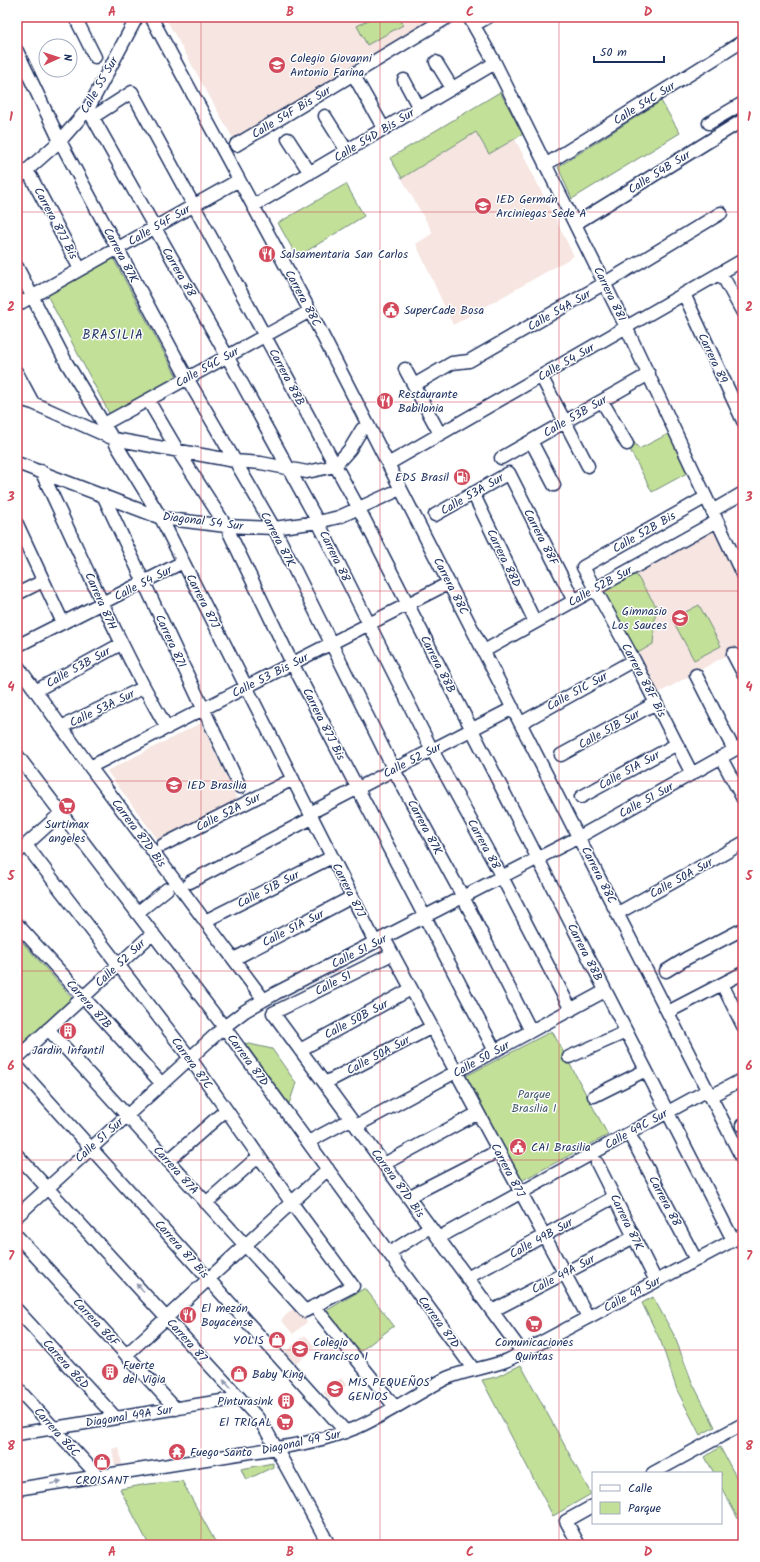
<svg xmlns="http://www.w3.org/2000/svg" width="760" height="1562" viewBox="0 0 760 1562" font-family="Kalam,sans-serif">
	<rect width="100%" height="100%" fill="#fff"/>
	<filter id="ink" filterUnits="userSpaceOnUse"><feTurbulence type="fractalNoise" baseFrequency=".025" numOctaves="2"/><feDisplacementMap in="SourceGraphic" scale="8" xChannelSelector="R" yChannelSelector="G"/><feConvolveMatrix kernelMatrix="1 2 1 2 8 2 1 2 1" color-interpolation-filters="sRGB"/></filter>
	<g filter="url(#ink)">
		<!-- built -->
		<path fill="#f6e5e0" d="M165 17H442L235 142Z
			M465 112 489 154 515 139 574 256 453 325 416 244 433 233 390 158Z
			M715 529 743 586V646L657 694 603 591Z
			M201 723 237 799 158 840 107 771Z
			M295 1307 307 1322 293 1334 281 1320Z
			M305 1335 315 1347 296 1364 285 1352Z
			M341 1378 347 1385 329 1400 323 1393Z
			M119 1447 122 1464 115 1466 112 1449Z"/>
		<!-- green -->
		<path fill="#c3e098" stroke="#6f887b" d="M374 17H399L403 25 367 45 357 26Z
			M500 92 523 134 489 154 476 132 402 178 390 158Z
			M661 101 680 133 572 199 558 167Z
			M346 184 364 216 297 257 278 223Z
			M113 258 177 377 110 415 47 295Z
			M670 433 687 473 652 492 627 444 634 442 639 449Z
			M635 573 656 606 653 644 636 654 603 591Z
			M699 605 721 646 694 660 672 619Z
			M17 936 73 999 17 1050Z
			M552 1031 608 1135 521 1181 466 1076Z
			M245 1043 272 1049 296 1083 289 1104Z
			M365 1288 394 1326 358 1353 324 1312Z
			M653 1297 674 1335 692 1382 715 1427 700 1435 677 1390 661 1342 642 1303Z
			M521 1365 591 1494 553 1516 482 1380 496 1377Z
			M720 1447 743 1490V1528L721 1487V1473H714L705 1457Z
			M273 1463V1467L246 1480 241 1469Z
			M182 1481 217 1545H149L120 1489 148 1484Z"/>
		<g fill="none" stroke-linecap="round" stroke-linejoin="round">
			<!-- minor casing -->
			<g stroke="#1b2f5e" stroke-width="15">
				<path id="minor" d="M75 17 95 57
					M151 17 310 311 743 1160
					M469 17 495 63 626 327 743 576
					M474 25 488 17
					M17 51 60 141 187 378 274 528 394 770 463 897 531 1031
					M436 62 452 88
					M353 74 384 129
					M404 80 419 108
					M88 109 227 356 318 522 432 750 502 877 571 1010
					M325 116 347 151
					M93 117 132 92 359 509 733 1240
					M709 123 743 103
					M288 139 310 173
					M236 145 448 17
					M545 165 743 41
					M31 177 80 269
					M17 179 60 141 88 109 137 17
					M253 206 495 63
					M575 224 743 120
					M17 267 66 362 161 518 375 942
					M721 273 743 313
					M684 294 743 421
					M17 305 239 180
					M405 369 440 434
					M17 373 33 403
					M541 376 588 466
					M414 385 452 363 469 361 605 283 721 213
					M17 398 33 403 114 439 235 461 261 463 307 472 335 466 350 449 362 429
					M148 400 178 451 226 526 292 663 495 1051
					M602 401 627 444
					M104 424 310 311
					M531 441 554 485
					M501 458 649 374
					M17 463 161 518 226 526 274 528 318 522 339 517 392 493
					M388 464 743 260
					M41 471C82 557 119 646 167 728
					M473 493 535 622
					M103 495 240 787
					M712 511 743 493
					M435 515 509 473 574 601
					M17 524 63 623
					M17 594 43 581
					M17 646 183 562
					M484 651 717 521
					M733 654 743 673
					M17 665 90 767 264 1000
					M696 675 734 750
					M35 691 121 644
					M521 723 634 660
					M61 727 143 688
					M17 755 224 1027 474 1370
					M561 755 656 703
					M721 758 743 799
					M90 767 449 583
					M692 774 634 660 583 567 706 497
					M581 797 677 744
					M310 813 513 708
					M26 845 190 1058 291 1202 353 1286 305 1311 48 1029
					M163 845 293 779
					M17 853 61 813
					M190 882 312 818
					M137 913 167 889
					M618 913 743 843
					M205 921 332 857
					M17 924 162 1084
					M384 938 588 1317
					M392 954 273 1013 522 1352
					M234 959 352 897
					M666 971 687 958 743 929
					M722 984 743 1026
					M668 1012 743 973
					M300 1050 411 989
					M569 1057 626 1032
					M17 1058 153 933
					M17 1066 346 1432
					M325 1083 432 1027
					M594 1096 646 1070
					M711 1096 743 1079
					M742 1125H743
					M356 1126 605 991
					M633 1141 696 1260
					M308 1142 351 1119
					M17 1155 257 1417 266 1430 329 1545
					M168 1161 226 1110
					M597 1163 656 1281
					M384 1164 478 1113
					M408 1197 498 1151
					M206 1203 259 1156
					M17 1216 224 1027 245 1011 276 993 579 837 743 745
					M17 1236 176 1409
					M438 1238 708 1090
					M389 1253 430 1227
					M467 1278 614 1197
					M314 1306 395 1407
					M17 1310 116 1418
					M492 1311 634 1237
					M126 1355 328 1169
					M17 1388 98 1476
					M17 1434 240 1398
					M653 1473 743 1424
					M17 1489 283 1447C309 1443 334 1437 358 1427 389 1413 417 1393 447 1378 466 1370 488 1368 508 1360L743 1235
					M579 1545 566 1521 593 1506"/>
			</g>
			<!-- minor -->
			<use href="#minor" stroke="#fff" stroke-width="12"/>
		</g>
		<!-- one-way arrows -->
		<defs><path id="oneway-solid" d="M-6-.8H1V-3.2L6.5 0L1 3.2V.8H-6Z"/></defs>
		<g fill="#8d97ae">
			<use href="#oneway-solid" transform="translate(140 1288) rotate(-133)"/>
			<use href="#oneway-solid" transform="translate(227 1384) rotate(-132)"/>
			<use href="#oneway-solid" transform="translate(56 1483) rotate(-9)"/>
		</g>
	</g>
	<!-- grid -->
	<path fill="none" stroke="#d1495b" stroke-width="1" stroke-opacity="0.55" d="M201 17V1545M380 17V1545M559 17V1545M17 212H743M17 402H743M17 591H743M17 781H743M17 971H743M17 1160H743M17 1350H743"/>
	<!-- icons -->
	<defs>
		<g id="school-disc" transform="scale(0.9)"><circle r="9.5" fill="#d1495b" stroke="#fff"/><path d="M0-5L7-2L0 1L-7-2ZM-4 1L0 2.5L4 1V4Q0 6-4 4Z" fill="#fff"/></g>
		<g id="restaurant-disc" transform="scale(0.9)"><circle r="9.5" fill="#d1495b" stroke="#fff"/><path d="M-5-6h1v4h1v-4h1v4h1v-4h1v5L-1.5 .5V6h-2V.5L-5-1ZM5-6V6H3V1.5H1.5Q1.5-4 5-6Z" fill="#fff"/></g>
		<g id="civic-disc" transform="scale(0.9)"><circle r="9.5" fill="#d1495b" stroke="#fff"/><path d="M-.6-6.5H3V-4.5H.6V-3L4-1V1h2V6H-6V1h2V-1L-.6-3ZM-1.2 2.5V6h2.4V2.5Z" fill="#fff"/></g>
		<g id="fuel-disc" transform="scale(0.9)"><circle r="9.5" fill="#d1495b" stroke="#fff"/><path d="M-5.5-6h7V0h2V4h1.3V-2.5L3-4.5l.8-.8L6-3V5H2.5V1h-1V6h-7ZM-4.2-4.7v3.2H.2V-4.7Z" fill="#fff"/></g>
		<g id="supermarket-disc" transform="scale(0.9)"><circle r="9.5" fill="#d1495b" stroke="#fff"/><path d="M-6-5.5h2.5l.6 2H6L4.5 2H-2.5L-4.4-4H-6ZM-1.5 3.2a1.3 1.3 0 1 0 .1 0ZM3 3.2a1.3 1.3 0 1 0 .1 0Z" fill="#fff"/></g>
		<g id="building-disc" transform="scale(0.9)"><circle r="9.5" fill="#d1495b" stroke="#fff"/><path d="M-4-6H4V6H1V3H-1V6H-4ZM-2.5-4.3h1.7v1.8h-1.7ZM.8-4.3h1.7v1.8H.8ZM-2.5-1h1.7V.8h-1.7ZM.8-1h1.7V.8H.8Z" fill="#fff"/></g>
		<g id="shop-disc" transform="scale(0.9)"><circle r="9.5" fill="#d1495b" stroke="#fff"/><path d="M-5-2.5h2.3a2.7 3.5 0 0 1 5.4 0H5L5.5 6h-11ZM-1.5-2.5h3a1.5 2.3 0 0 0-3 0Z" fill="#fff"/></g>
		<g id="temple-disc" transform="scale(0.9)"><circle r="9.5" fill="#d1495b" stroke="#fff"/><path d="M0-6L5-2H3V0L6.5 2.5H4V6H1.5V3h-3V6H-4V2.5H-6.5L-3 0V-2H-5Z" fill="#fff"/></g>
	</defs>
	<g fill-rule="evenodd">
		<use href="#school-disc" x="277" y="65"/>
		<use href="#school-disc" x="483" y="206"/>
		<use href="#restaurant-disc" x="267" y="254"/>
		<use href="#civic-disc" x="391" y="310"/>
		<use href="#restaurant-disc" x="385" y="401"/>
		<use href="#fuel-disc" x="462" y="477"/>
		<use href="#school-disc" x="680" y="618"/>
		<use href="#school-disc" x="174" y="785"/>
		<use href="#supermarket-disc" x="67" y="806"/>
		<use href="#building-disc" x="68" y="1031"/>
		<use href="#civic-disc" x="518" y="1147"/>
		<use href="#restaurant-disc" x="188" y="1315"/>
		<use href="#supermarket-disc" x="534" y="1324"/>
		<use href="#shop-disc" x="277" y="1340"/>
		<use href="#school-disc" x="300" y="1349"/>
		<use href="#building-disc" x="110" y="1372"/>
		<use href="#shop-disc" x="239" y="1374"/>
		<use href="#school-disc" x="335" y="1389"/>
		<use href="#building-disc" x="286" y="1401"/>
		<use href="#supermarket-disc" x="285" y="1422"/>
		<use href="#temple-disc" x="177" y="1452"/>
		<use href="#shop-disc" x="102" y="1462"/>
	</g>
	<g text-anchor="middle" stroke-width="3" stroke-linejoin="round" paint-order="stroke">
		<!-- poi labels -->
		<g font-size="12" fill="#1b2f5e" stroke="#fff" text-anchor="start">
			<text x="290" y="62">Colegio Giovanni<tspan x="290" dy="14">Antonio Farina</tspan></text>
			<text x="496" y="203">IED Germán<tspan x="496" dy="14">Arciniegas Sede A</tspan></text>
			<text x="280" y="258">Salsamentaria San Carlos</text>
			<text x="404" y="314">SuperCade Bosa</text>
			<text x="398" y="398">Restaurante<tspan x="398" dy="14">Babilonia</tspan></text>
			<text x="449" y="481" text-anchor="end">EDS Brasil</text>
			<text x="667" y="615" text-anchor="end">Gimnasio<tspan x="667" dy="14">Los Sauces</tspan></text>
			<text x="187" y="789">IED Brasilia</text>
			<text x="67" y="828" text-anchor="middle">Surtimax<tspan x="67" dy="14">angeles</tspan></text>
			<text x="68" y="1054" text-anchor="middle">Jardin Infantil</text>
			<text x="531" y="1151">CAI Brasilia</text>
			<text x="201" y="1312">El mezón<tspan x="201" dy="14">Boyacense</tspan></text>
			<text x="264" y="1344" text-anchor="end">YOLIS</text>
			<text x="313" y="1346">Colegio<tspan x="313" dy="14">Francisco I</tspan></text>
			<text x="534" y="1346" text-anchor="middle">Comunicaciones<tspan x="534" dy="14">Quintas</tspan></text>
			<text x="123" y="1369">Fuerte<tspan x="123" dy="14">del Vigia</tspan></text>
			<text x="252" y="1378">Baby King</text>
			<text x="348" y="1386">MIS PEQUEÑOS<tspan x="348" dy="14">GENIOS</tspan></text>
			<text x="273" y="1405" text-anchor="end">Pinturasink</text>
			<text x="272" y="1426" text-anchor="end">El TRIGAL</text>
			<text x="190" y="1456">Fuego Santo</text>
			<text x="102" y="1484" text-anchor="middle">CROISANT</text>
		</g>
		<!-- street labels -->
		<g font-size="12" fill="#1b2f5e" stroke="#fff">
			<text transform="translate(99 85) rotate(-60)" y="4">Calle 55 Sur</text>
			<text transform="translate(644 103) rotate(-32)" y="4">Calle 54C Sur</text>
			<text transform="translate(291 112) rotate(-31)" y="4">Calle 54F Bis Sur</text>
			<text transform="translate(374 135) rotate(-31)" y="4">Calle 54D Bis Sur</text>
			<text transform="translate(659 172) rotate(-32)" y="4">Calle 54B Sur</text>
			<text transform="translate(56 223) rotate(62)" y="4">Carrera 87J Bis</text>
			<text transform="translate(159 225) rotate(-30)" y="4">Calle 54F Sur</text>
			<text transform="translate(121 255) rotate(62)" y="4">Carrera 87K</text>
			<text transform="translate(179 272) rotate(60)" y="4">Carrera 88</text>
			<text transform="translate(610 294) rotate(64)" y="4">Carrera 88I</text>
			<text transform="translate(303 298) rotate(62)" y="4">Carrera 88C</text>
			<text transform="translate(559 310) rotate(-30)" y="4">Calle 54A Sur</text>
			<text transform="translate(713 358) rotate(65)" y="4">Carrera 89</text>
			<text transform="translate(566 362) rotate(-30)" y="4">Calle 54 Sur</text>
			<text transform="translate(207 367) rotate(-29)" y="4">Calle 54C Sur</text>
			<text transform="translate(287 377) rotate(62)" y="4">Carrera 88B</text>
			<text transform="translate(575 416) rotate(-30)" y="4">Calle 53B Sur</text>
			<text transform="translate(472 494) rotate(-30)" y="4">Calle 53A Sur</text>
			<text transform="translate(203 521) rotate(7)" y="4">Diagonal 54 Sur</text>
			<text transform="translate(644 532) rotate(-30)" y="4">Calle 52B Bis</text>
			<text transform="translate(541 537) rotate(63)" y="4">Carrera 88F</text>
			<text transform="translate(278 539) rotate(62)" y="4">Carrera 87K</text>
			<text transform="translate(335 556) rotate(64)" y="4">Carrera 88</text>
			<text transform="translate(504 558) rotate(64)" y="4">Carrera 88D</text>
			<text transform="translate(143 583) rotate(-27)" y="4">Calle 54 Sur</text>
			<text transform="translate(451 586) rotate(63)" y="4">Carrera 88C</text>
			<text transform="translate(600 586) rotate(-29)" y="4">Calle 52B Sur</text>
			<text transform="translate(101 601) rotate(66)" y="4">Carrera 87H</text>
			<text transform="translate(203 601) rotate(63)" y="4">Carrera 87J</text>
			<text transform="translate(171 641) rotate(65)" y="4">Carrera 87I</text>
			<text transform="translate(438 664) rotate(63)" y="4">Carrera 88B</text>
			<text transform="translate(78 667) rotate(-29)" y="4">Calle 53B Sur</text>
			<text transform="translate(270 675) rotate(-27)" y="4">Calle 53 Bis Sur</text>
			<text transform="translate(644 680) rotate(62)" y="4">Carrera 88F Bis</text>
			<text transform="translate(577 691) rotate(-29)" y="4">Calle 51C Sur</text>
			<text transform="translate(102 708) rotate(-26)" y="4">Calle 53A Sur</text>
			<text transform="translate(324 724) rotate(63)" y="4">Carrera 87J Bis</text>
			<text transform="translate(609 729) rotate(-29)" y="4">Calle 51B Sur</text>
			<text transform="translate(412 760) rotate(-27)" y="4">Calle 52 Sur</text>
			<text transform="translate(629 770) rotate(-29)" y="4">Calle 51A Sur</text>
			<text transform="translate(646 800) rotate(-29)" y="4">Calle 51 Sur</text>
			<text transform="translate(228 812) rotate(-27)" y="4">Calle 52A Sur</text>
			<text transform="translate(425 827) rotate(62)" y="4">Carrera 87K</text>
			<text transform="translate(139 833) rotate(53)" y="4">Carrera 87D Bis</text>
			<text transform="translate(484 844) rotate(61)" y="4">Carrera 88</text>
			<text transform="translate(599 875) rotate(63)" y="4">Carrera 88C</text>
			<text transform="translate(681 878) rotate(-29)" y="4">Calle 50A Sur</text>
			<text transform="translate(268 889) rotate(-27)" y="4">Calle 51B Sur</text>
			<text transform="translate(349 890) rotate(63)" y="4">Carrera 87J</text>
			<text transform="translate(293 928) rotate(-27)" y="4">Calle 51A Sur</text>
			<text transform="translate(359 951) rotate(-27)" y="4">Calle 51 Sur</text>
			<text transform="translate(585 952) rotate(63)" y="4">Carrera 88B</text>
			<text transform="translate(120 963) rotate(-43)" y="4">Calle 52 Sur</text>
			<text transform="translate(333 983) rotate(-27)" y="4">Calle 51</text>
			<text transform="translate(89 1004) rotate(48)" y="4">Carrera 87B</text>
			<text transform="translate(356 1019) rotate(-28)" y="4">Calle 50B Sur</text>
			<text transform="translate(378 1055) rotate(-28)" y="4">Calle 50A Sur</text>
			<text transform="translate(481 1059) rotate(-29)" y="4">Calle 50 Sur</text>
			<text transform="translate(248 1060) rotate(54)" y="4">Carrera 87D</text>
			<text transform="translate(192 1063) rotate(54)" y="4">Carrera 87C</text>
			<text transform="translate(636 1129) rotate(-29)" y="4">Calle 49C Sur</text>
			<text transform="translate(99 1140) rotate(-42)" y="4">Calle 51 Sur</text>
			<text transform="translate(176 1170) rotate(48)" y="4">Carrera 87A</text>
			<text transform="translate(508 1170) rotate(62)" y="4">Carrera 87J</text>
			<text transform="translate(398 1183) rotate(54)" y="4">Carrera 87D Bis</text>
			<text transform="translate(665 1201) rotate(62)" y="4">Carrera 88</text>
			<text transform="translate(627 1222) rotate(64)" y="4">Carrera 87K</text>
			<text transform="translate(541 1238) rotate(-29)" y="4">Calle 49B Sur</text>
			<text transform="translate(182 1249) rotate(48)" y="4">Carrera 87 Bis</text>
			<text transform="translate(563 1274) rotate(-28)" y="4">Calle 49A Sur</text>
			<text transform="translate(632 1294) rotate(-28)" y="4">Calle 49 Sur</text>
			<text transform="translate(96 1322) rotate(47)" y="4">Carrera 86F</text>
			<text transform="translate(439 1322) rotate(54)" y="4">Carrera 87D</text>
			<text transform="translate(187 1340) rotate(48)" y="4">Carrera 87</text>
			<text transform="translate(66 1364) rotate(48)" y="4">Carrera 86D</text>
			<text transform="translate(129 1416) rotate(-9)" y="4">Diagonal 49A Sur</text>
			<text transform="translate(57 1432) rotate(48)" y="4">Carrera 86C</text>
			<text transform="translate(301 1442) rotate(-12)" y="4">Diagonal 49 Sur</text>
		</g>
		<!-- park labels -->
		<g font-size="12" fill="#455b6c" stroke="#fff">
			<text x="534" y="1098">Parque<tspan x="534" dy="14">Brasilia I</tspan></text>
		</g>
		<!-- neighbourhood labels -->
		<g font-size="13" letter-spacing="1" fill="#1b2f5e" stroke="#fff">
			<text x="113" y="339">BRASILIA</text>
		</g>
	</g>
	<!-- margin -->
	<rect width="760" height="1562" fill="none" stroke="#fff" stroke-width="44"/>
	<!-- legend -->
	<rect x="592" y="1472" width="130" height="52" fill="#ffffff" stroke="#a4acbf"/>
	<rect x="600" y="1485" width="20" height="6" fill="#ffffff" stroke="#a4acbf"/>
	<text x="628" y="1492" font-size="12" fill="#1b2f5e">Calle</text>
	<rect x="600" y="1502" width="20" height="12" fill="#c3e098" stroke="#a4acbf"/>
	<text x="628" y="1512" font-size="12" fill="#1b2f5e">Parque</text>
	<!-- north arrow -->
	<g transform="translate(58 58) rotate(87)"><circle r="19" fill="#ffffff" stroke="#a4acbf"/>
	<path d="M0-3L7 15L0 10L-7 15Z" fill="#d1495b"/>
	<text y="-6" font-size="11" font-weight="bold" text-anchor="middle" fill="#1b2f5e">N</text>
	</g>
	<!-- scale -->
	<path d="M594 56v6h70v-6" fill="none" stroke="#1b2f5e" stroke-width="2"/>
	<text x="600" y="56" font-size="12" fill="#1b2f5e" stroke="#ffffff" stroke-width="3" paint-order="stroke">50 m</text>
	<rect x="22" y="22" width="716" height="1518" fill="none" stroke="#d1495b" stroke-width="1.5"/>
	<g font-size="13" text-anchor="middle" font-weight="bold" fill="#d1495b">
		<text x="112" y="16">A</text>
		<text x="290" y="16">B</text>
		<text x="470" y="16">C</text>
		<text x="648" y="16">D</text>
		<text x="11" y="121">1</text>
		<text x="749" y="121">1</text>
		<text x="11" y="311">2</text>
		<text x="749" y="311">2</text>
		<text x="11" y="501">3</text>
		<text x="749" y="501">3</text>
		<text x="11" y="691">4</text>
		<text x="749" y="691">4</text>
		<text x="11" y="880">5</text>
		<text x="749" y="880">5</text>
		<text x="11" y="1070">6</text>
		<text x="749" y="1070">6</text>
		<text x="11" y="1260">7</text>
		<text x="749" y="1260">7</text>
		<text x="11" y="1450">8</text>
		<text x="749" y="1450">8</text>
		<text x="112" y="1556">A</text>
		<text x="290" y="1556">B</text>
		<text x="470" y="1556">C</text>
		<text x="648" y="1556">D</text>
	</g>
</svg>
